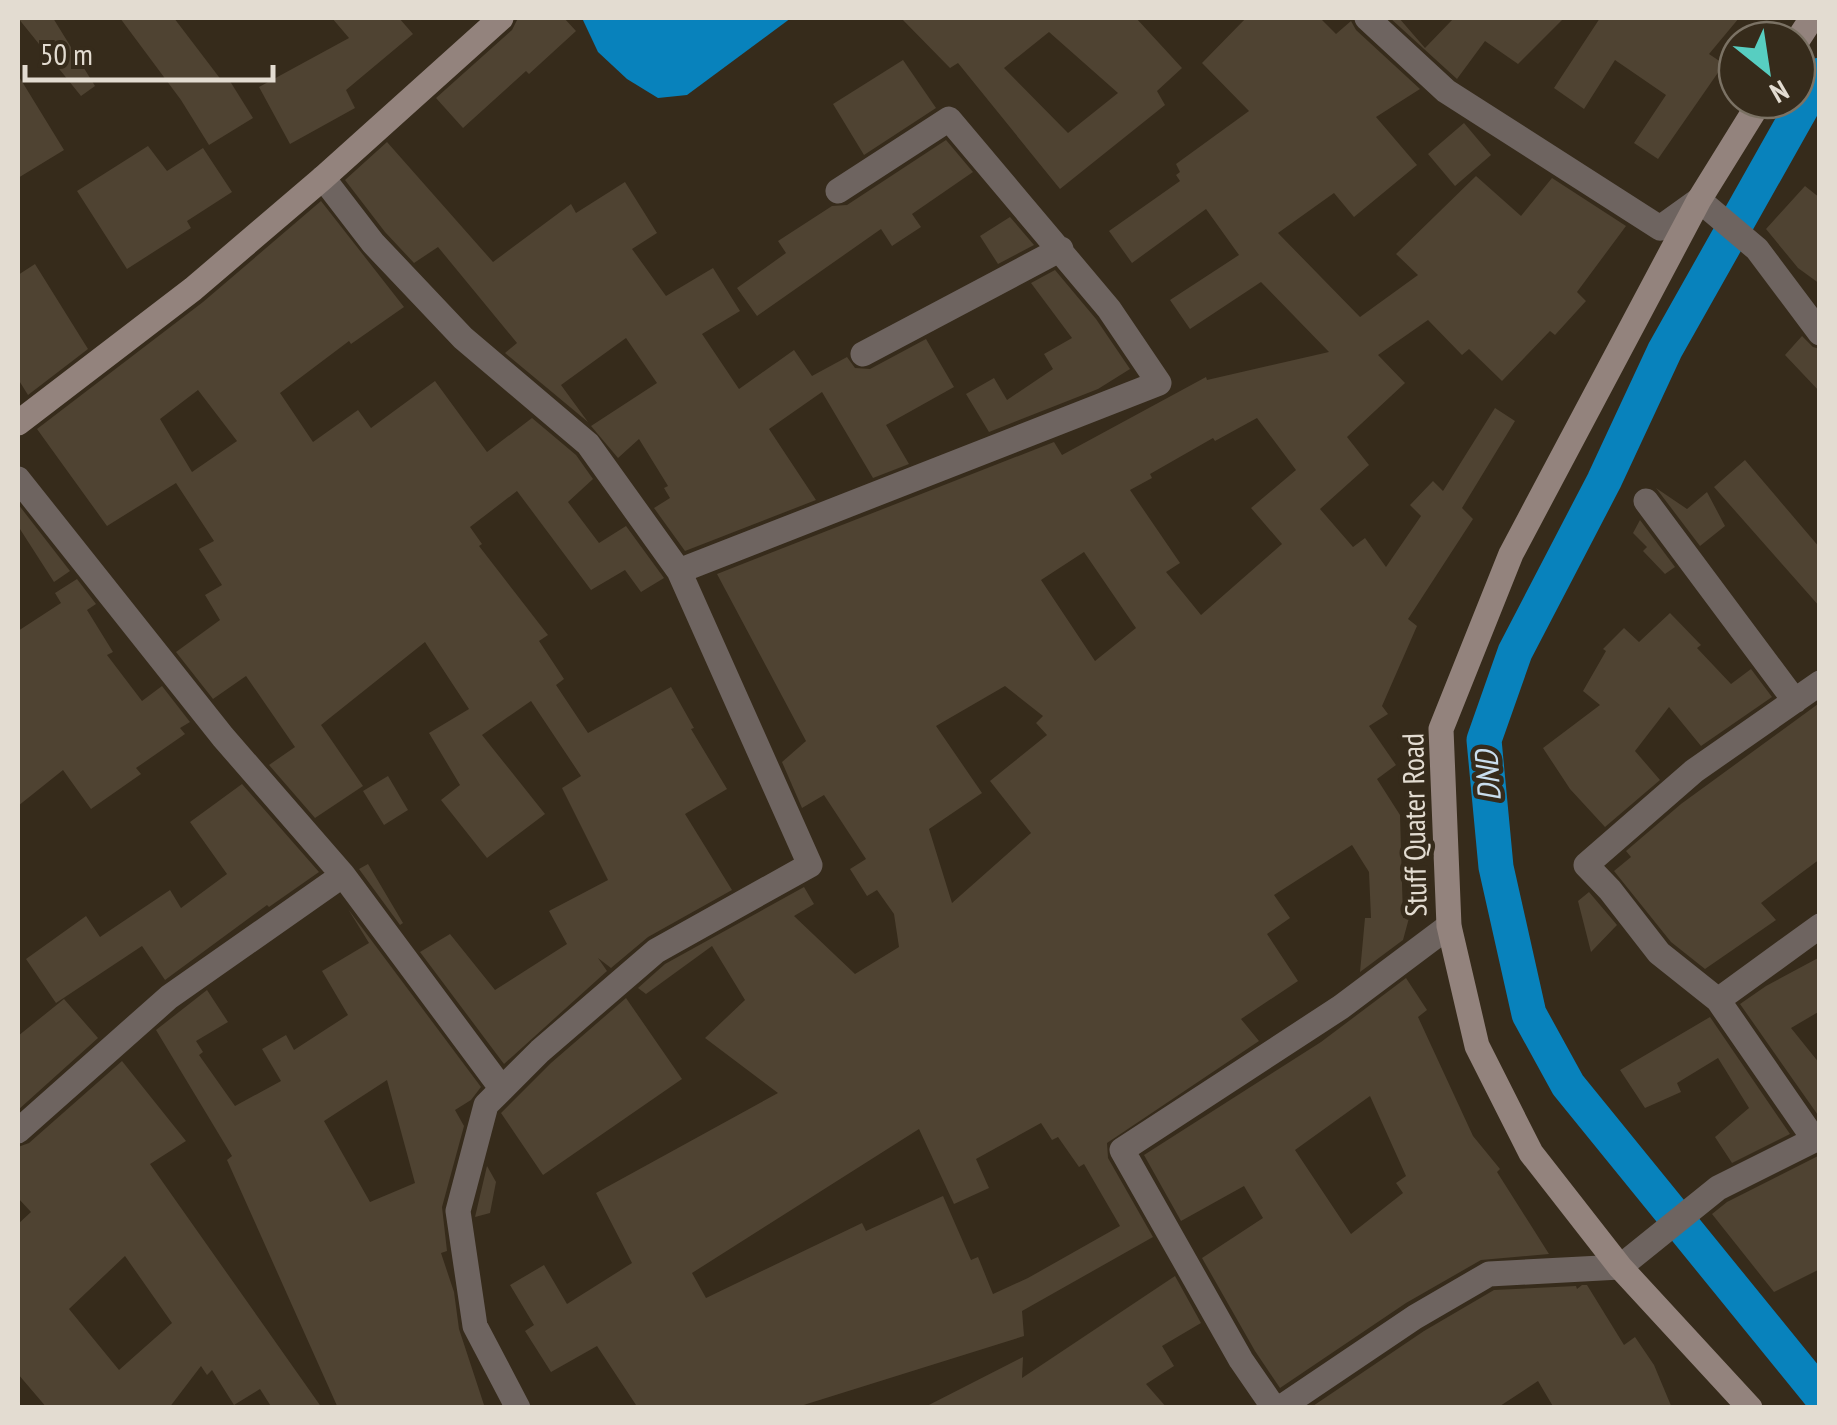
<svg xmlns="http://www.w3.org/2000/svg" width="1837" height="1425" viewBox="0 0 1837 1425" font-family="'PT Sans Narrow',sans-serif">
	<rect width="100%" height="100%" fill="#362b1b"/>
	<!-- water -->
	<path fill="#0882bc" d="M582 18H791L687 95 658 98 627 79 598 52Z"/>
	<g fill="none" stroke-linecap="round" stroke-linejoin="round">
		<!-- canal -->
		<path stroke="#0882bc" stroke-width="35" d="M1820 75 1665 350 1604 481 1515 652 1484 740 1496 867 1529 1014 1568 1085 1820 1395"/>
	</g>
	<!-- building -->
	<path fill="#4f4332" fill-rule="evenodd" d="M18 18H53L95 86 81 96Z
		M120 18H174L222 81 228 78 253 118 209 145 181 100Z
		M332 18H399L413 34 346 90 355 108 290 144 259 87 349 38Z
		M518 18H564L576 31 529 74 526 71 463 128 436 98 512 30Z
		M901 18H1136L1182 68 1157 91 1165 105 1060 189 958 63 950 68ZM1049 32 1118 93 1068 133 1004 68Z
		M1246 18H1320L1336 34 1351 21 1356 30 1420 89 1376 117 1417 165 1354 217 1334 193 1278 233 1360 317 1418 275 1396 254 1476 176 1521 216 1552 178 1626 226 1577 292 1586 301 1555 335 1550 331 1502 381 1469 349 1462 355 1428 320 1378 355 1405 383 1347 437 1369 465 1320 509 1353 547 1365 538 1386 567 1421 516 1410 505 1433 481 1443 491 1495 408 1515 421 1462 508 1473 519 1408 619 1417 626 1382 706 1388 714 1369 726 1396 765 1377 779 1400 815 1403 918H1409L1403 940 1360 972 1365 918H1371L1369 872 1352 845 1274 895 1290 918 1267 934 1298 981 1241 1019 1259 1041 1107 1143 1108 1158 1153 1237 1022 1311 1024 1336 794 1408H638L597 1346 551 1372 525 1331 534 1325 510 1285 544 1265 567 1304 632 1263 596 1193 778 1093 705 1038 745 1000 712 946 646 994 638 988 665 964 804 887 814 904 794 916 855 974 899 947 894 914 877 890 867 896 850 869 866 859 824 795 802 808 782 762 806 741 717 574 1054 442 1062 455 1206 377 1207 380 1329 352 1261 282 1190 329 1170 300 1239 255 1206 209 1132 263 1109 231 1180 181 1176 175 1180 172 1176 164 1249 111 1202 63ZM1257 418 1296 470 1251 508 1282 544 1201 615 1166 572 1180 563 1130 490 1152 478 1150 474 1213 438 1215 441ZM1084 552 1136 628 1095 661 1041 580ZM1005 686 1043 716 1036 723 1047 735 990 781 1031 833 952 903 929 829 982 793 936 726ZM1041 1123 1052 1140 1058 1137 1079 1167 1084 1164 1120 1226 1028 1278 993 1294 978 1257 971 1260 943 1196 866 1231 862 1223 706 1298 692 1273 919 1129 954 1204 989 1188 976 1159Z
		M1390 18H1399L1425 48 1453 19 1451 18H1564L1518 64 1485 41 1457 79Z
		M1600 18H1739L1709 54 1724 64 1658 159 1634 143 1666 95 1615 60 1584 109 1554 88Z
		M903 60 936 108 864 155 833 104Z
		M18 75 64 150 18 178Z
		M1464 123 1491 155 1455 186 1428 154Z
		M946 140 973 172 912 214 921 227 892 246 881 229 757 316 737 288 786 253 778 241 832 206 847 205Z
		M387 142 493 262 571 204 576 213 625 182 657 233 632 249 666 296 713 268 740 311 702 334 739 389 794 350 812 376 847 357 855 368 870 369 926 339 954 387 886 425 909 464 873 478 822 392 769 429 816 500 685 551 654 508 670 498 664 488 668 486 639 439 618 458 591 426 657 383 626 338 561 385 588 422 505 353 517 343 438 247 414 263 385 232 345 180Z
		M148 146 167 171 203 148 232 192 187 221 191 228 127 269 77 191Z
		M1805 186 1820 198V284L1798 268 1766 229Z
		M321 201 404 307 351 344 349 341 280 393 313 442 358 410 371 428 435 381 487 452 532 418 576 455 593 479 568 502 599 543 626 526 664 578 641 592 625 570 591 590 517 491 470 527 482 544 479 546 548 635 539 641 564 679 556 685 588 733 671 687 694 728 691 729 727 789 685 814 732 890 648 937 611 968 598 958 607 971 504 1064 420 952 450 934 495 990 567 944 549 911 608 880 562 788 581 776 531 701 482 735 545 814 487 858 441 800 460 785 429 733 469 709 425 642 321 725 363 786 315 818 269 765 295 747 246 676 213 699 176 652 220 620 205 595 222 585 199 549 214 541 176 483 107 526 37 429 203 302ZM198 390 237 441 192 472 160 419Z
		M1010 217 1034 245 998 264 980 236Z
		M35 264 88 349 28 395 18 379V275Z
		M1055 270 1096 319 1130 369 1098 389 989 432 966 394 994 378 1007 400 1053 369 1044 354 1072 338 1031 283Z
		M1802 336 1813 347 1820 349V392L1785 355Z
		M1745 460 1820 548V607L1714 487Z
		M1656 488 1687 509 1707 492 1725 526 1700 546Z
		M18 504 70 571 54 582 18 526Z
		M1640 520 1675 567 1665 574 1643 551 1647 547 1633 533Z
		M77 579 96 604 87 610 113 652 107 655 142 701 162 686 190 722 180 728 185 734 136 768 141 774 91 809 63 770 18 806V631L61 603 55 593Z
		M1670 613 1701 645 1697 648 1731 684 1751 669 1772 697 1701 746 1669 707 1635 751 1660 780 1605 827 1570 789 1543 748 1600 705 1583 691 1606 651 1603 649 1624 628 1639 642Z
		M1818 704 1820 859 1761 903 1776 920 1705 969 1671 942 1614 871 1631 857 1626 851 1681 804Z
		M388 776 408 810 384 825 363 791Z
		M242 784 319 872 269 907 267 905 165 980 142 946 56 1003 26 959 86 916 100 937 170 890 181 908 227 874 190 822Z
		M368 864 403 923 400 925 359 869Z
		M1589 892 1617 925 1591 952 1578 901Z
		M348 909 481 1087 471 1100 455 1110 464 1126 442 1207 447 1251 441 1253 454 1292 459 1329 485 1408H338L227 1160 232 1156 156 1030 207 990 228 1022 196 1041 203 1052 199 1055 235 1106 281 1081 262 1049 286 1035 294 1050 348 1015 322 971 369 943ZM387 1080 415 1183 370 1202 324 1121Z
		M1820 957V1011L1791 1028 1820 1064V1118L1740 1004 1766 986Z
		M1406 978 1427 1010 1418 1017 1473 1136 1500 1169 1497 1172 1549 1254 1481 1260 1406 1303 1280 1388 1255 1351 1202 1258 1263 1218 1244 1186 1181 1221 1144 1155 1321 1042ZM1370 1096 1406 1176 1396 1183 1403 1193 1351 1234 1295 1150Z
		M626 998 682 1079 543 1175 501 1113 551 1063Z
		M64 999 98 1038 18 1110V1036Z
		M1710 1017 1790 1134 1732 1163 1715 1137 1749 1108 1718 1058 1677 1083 1681 1092 1645 1108 1620 1070Z
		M122 1061 186 1141 150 1164 322 1408H272L260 1389 234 1405 212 1370 207 1375 201 1366 169 1408H47L18 1374V1224L31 1212 18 1198V1147L29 1143ZM125 1256 172 1323 119 1370 69 1309Z
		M1820 1155V1269L1774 1292 1712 1214 1727 1202Z
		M487 1166 496 1182 490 1213 475 1217Z
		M1175 1276 1201 1323 1162 1346 1174 1366 1146 1384 1167 1408H923L1023 1357 1022 1378Z
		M1582 1285H1587L1624 1345 1635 1337 1654 1365 1672 1408H1554L1538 1381 1497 1408H1310L1424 1331 1494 1290 1576 1286 1577 1289Z"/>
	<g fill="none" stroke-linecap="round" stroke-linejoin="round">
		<!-- street -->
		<path stroke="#6e6460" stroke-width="25" d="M1367 18 1446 91 1660 228 1699 200 1757 249 1820 333
			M323 178 373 243 463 338 588 444 679 571 810 865 656 951 540 1051 486 1105 458 1211 475 1326 518 1408
			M863 354 1061 249
			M18 479 223 737 343 875 169 997 18 1131
			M1646 501 1795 701
			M679 571 1159 383 1109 309 949 119 838 191
			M343 875 502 1089
			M1718 1000 1820 926
			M1814 1139 1718 1000 1659 953 1610 890 1586 865 1694 771 1820 683
			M1274 1408 1241 1360 1122 1150 1341 1007 1449 926
			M1280 1408 1415 1317 1489 1274 1620 1267 1718 1188 1820 1137"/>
		<!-- secondary -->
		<path stroke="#93837d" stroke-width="25" d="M1797 41 1812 18
			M18 423 193 289 323 178 501 18
			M1750 1408 1620 1267 1531 1153 1477 1046 1449 926 1441 729 1511 554 1699 200 1761 100"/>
	</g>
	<g text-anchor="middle" stroke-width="9" stroke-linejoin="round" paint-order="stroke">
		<!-- street labels -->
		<g font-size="30" fill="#e3dcd1" stroke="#362b1b">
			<text transform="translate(1415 825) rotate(-91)" y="10">Stuff Quater Road</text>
		</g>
		<!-- water labels -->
		<g font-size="32" font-style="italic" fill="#c9deee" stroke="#362b1b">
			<text transform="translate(1488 776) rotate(-94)" y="11">DND</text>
		</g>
	</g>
	<!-- border -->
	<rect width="1837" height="1425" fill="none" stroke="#e3dcd1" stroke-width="40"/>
	<!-- north arrow -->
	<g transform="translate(1767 70) rotate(150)"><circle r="48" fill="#362b1b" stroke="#7b7264" stroke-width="2.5"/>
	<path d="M0-8L18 38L0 25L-18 38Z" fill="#57cec1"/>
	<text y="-15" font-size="28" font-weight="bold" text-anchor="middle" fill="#e3dcd1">N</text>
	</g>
	<!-- scale -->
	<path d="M25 65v15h248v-15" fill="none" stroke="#e3dcd1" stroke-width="5"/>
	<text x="40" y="65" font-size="30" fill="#e3dcd1" stroke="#362b1b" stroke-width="8" paint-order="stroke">50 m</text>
</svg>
